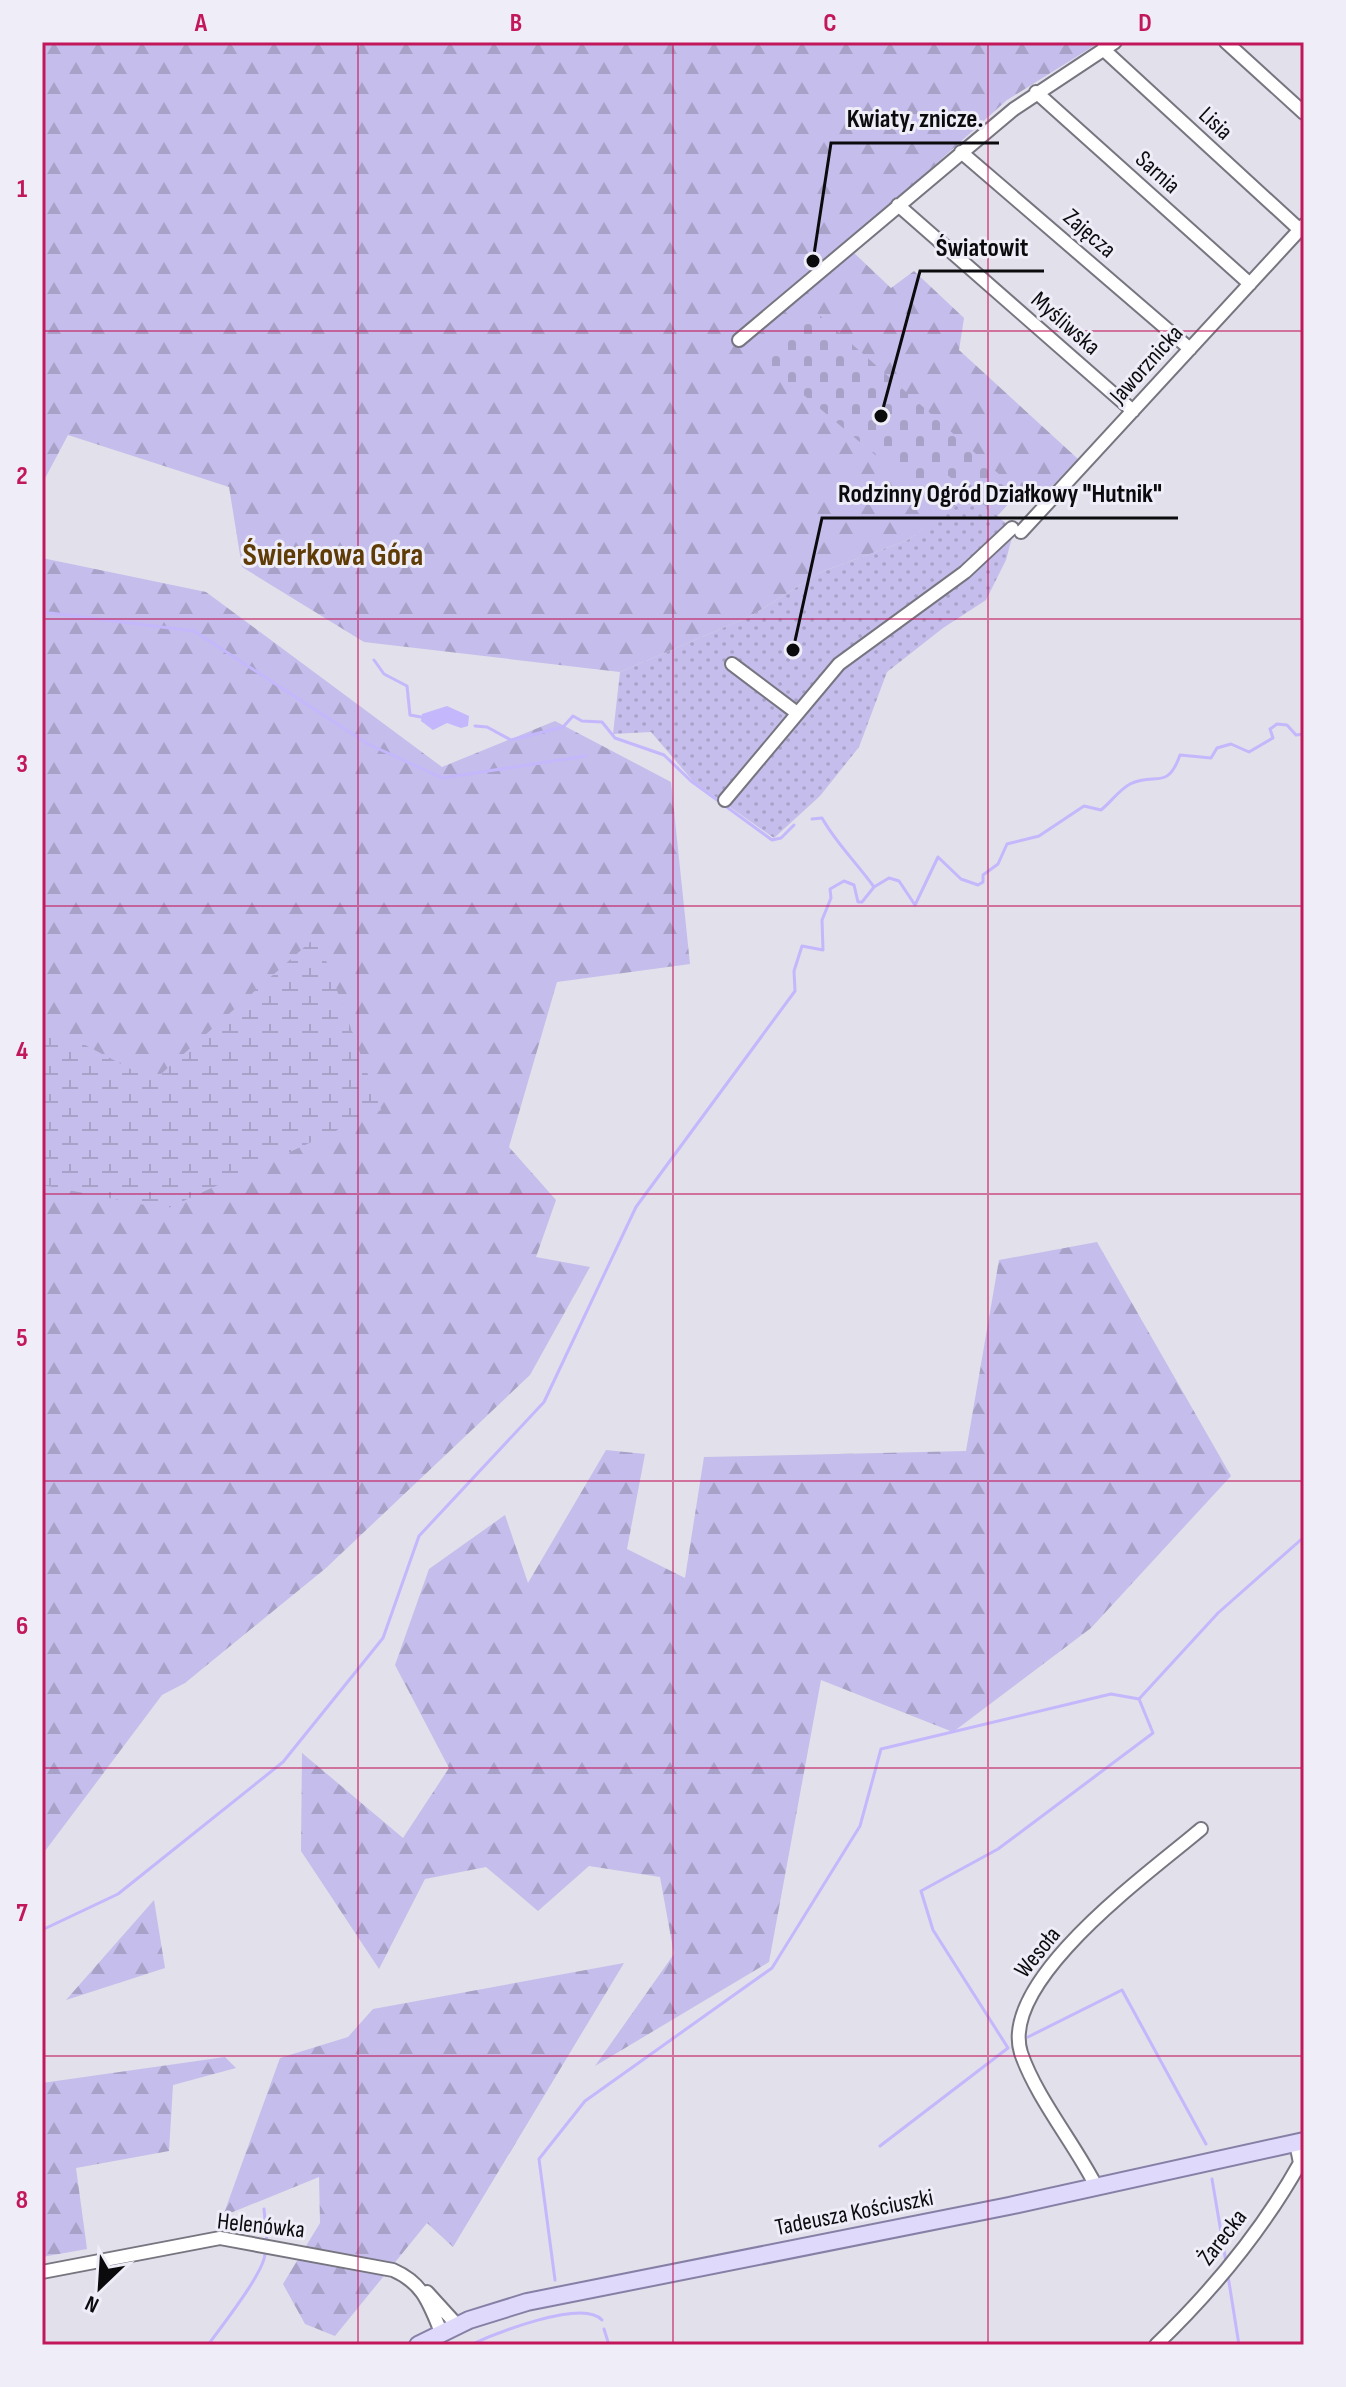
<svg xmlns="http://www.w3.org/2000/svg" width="1346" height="2387" viewBox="0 0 1346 2387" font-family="'Sofia Sans Condensed',sans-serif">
	<defs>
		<pattern id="forest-firs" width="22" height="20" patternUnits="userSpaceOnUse" patternTransform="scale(2)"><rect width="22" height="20" fill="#c5bdeb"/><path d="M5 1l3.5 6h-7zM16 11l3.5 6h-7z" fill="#a8a1c8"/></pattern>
		<pattern id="wetland-marsh" width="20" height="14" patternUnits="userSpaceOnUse" patternTransform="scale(2)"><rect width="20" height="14" fill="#c5bdeb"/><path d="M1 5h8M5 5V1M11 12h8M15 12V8" fill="none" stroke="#a8a1c8"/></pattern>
		<pattern id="cemetery-stones" width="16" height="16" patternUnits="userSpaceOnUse" patternTransform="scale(2)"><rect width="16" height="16" fill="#c5bdeb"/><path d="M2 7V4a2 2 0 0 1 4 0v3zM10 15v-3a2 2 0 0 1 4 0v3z" fill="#a8a1c8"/></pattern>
		<pattern id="garden-dots" width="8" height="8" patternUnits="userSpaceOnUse" patternTransform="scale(2)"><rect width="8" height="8" fill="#c5bdeb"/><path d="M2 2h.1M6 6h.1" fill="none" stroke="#a8a1c8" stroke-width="1.8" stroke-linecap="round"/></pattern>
	</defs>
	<rect width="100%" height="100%" fill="#e1e0eb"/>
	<!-- forest -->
	<path fill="url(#forest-firs)" d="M42 42H1100L1007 100 839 251 853 252 891 288 914 271 964 318 959 350 1078 459 1034 505 1019 492 997 516 971 495 908 540 821 572 751 616 620 672 364 642 242 567 229 487 68 435 42 484Z
		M42 558 206 592 442 767 555 721 671 782 690 964 557 982 509 1147 556 1200 536 1257 590 1267 530 1375 326 1568 185 1683 162 1695 42 1855Z
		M1097 1242 1231 1476 1091 1628 953 1732 821 1680 769 1962 595 2066 674 1954 660 1877 589 1866 538 1911 486 1867 425 1879 379 1969 301 1851 302 1753 403 1838 449 1768 395 1665 429 1569 505 1515 528 1583 606 1450 645 1454 627 1549 685 1578 704 1457 966 1451 999 1260Z
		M154 1900 165 1968 66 2000Z
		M624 1963 453 2247 427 2223 335 2336 305 2324 283 2284 320 2223 319 2177 223 2216 280 2058 348 2037 373 2009Z
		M225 2057 236 2068 173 2085 169 2151 76 2168 87 2249 42 2257V2083Z"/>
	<!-- wetland -->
	<path fill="url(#wetland-marsh)" d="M317 936 381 1110 166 1209 42 1185V1022L153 1081Z"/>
	<!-- cemetery -->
	<path fill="url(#cemetery-stones)" d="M810 307 1019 492 997 516 944 472 923 495 762 360Z"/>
	<!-- garden -->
	<path fill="url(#garden-dots)" d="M971 494 1014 530 1006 560 986 600 943 628 887 672 859 747 820 796 774 838 693 781 651 732 613 734 620 672 751 616 821 572 908 540Z"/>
	<!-- water -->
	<path fill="#c5b7fc" d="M447 706 469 716 468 726 461 728 447 723 433 730 421 721 422 714Z"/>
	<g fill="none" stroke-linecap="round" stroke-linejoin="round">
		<!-- stream -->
		<path stroke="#c5b7fc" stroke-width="3" d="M42 612 194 631 368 744 442 778 586 756
			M374 660 384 674 407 686 410 715 421 717
			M475 726 487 727 511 740 563 727 573 716 582 721 602 722 615 738 664 755 691 781 772 840 781 838 794 825
			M812 819 822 818C836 843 856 862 874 887
			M42 1930 118 1894 283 1762 383 1638 419 1536 544 1402 636 1207 795 991 794 971 802 946 823 950 822 920 831 898 830 889 844 881 854 885 858 902H862L874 887 889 878 899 881 915 905 938 857 961 879 978 885 983 882V875L998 864 1007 844 1039 836 1084 806 1101 810C1111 802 1119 790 1130 784 1155 771 1167 792 1180 755L1211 758 1217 748 1231 744 1249 752 1273 738 1270 729 1277 724 1287 725 1296 735 1304 734
			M1028 2037 1122 1990 1206 2144
			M880 2146 1008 2048 933 1930 921 1891 998 1849 1153 1733 1139 1699 1218 1613 1304 1537
			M1212 2179 1226 2262
			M264 2209 267 2241
			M1228 2276 1239 2345
			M555 2280 539 2159 585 2101 772 1968 860 1826 881 1749 1111 1694 1139 1699
			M604 2329 609 2345
			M208 2345C221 2327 267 2269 265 2252
			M470 2345C494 2334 583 2298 602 2320"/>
		<!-- minor casing -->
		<g stroke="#777680" stroke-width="16">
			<path id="minor" d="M1226 42 1304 113
				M1103 49 1300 230
				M1036 92 1250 284
				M961 152 1190 349
				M898 205 1133 411
				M739 340 1014 109 1115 42
				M1021 532 1304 225
				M732 664 797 713
				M725 800 839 664 965 572 1012 528
				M1096 2186C1074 2143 1036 2097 1021 2053 998 1980 1152 1871 1201 1829
				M42 2272 220 2238 393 2270C423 2283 429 2303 441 2332
				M427 2292 457 2325
				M1156 2345C1211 2292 1262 2231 1300 2163L1296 2143"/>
		</g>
		<!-- major casing -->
		<g stroke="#8680a6" stroke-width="20">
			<path id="major" d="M418 2345 469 2320 527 2302 1009 2206 1304 2141"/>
		</g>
		<!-- minor -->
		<use href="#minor" stroke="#fff" stroke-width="12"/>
		<!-- major -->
		<use href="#major" stroke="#dfd9fb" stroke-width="16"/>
	</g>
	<!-- grid -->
	<path fill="none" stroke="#c2185b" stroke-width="2" stroke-opacity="0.55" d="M358 42V2345M673 42V2345M988 42V2345M42 331H1304M42 619H1304M42 906H1304M42 1194H1304M42 1481H1304M42 1768H1304M42 2056H1304"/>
	<g text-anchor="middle" stroke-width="6" stroke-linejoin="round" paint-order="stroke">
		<!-- street labels -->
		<g font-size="24" fill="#0b0b0e" stroke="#eeedf8">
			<text transform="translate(1216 123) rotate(43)" y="8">Lisia</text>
			<text transform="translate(1158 172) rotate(42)" y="8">Sarnia</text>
			<text transform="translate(1090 233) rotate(41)" y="8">Zajęcza</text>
			<text transform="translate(1066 323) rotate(41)" y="8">Myśliwska</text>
			<text transform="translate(1146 364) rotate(-48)" y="8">Jaworznicka</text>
			<text transform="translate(1037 1952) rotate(-51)" y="8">Wesoła</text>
			<text transform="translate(854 2212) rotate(-11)" y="8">Tadeusza Kościuszki</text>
			<text transform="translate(261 2225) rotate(6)" y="8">Helenówka</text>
			<text transform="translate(1222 2237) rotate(-52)" y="8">Żarecka</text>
		</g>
		<!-- district labels -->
		<g font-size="32" font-weight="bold" fill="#5f3b06" stroke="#eeedf8">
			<text x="333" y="565">Świerkowa Góra</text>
		</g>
	</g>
	<!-- callouts -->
	<path fill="none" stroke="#0b0b0e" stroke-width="3" d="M813 261L831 143H999M881 416L920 271H1044M793 650L822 518H1178"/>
	<g fill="#0b0b0e" stroke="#eeedf8" stroke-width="3">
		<circle cx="813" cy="261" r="8"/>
		<circle cx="881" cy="416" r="8"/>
		<circle cx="793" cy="650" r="8"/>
	</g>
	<g font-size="26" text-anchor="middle" font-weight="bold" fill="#0b0b0e" stroke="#eeedf8" stroke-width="6" stroke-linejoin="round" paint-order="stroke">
		<text x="915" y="127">Kwiaty, znicze.</text>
		<text x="982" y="256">Światowit</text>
		<text x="1000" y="502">Rodzinny Ogród Działkowy "Hutnik"</text>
	</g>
	<!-- border -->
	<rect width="1346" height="2387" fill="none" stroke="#eeedf8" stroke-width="88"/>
	<!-- north arrow -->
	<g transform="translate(100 2287) rotate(205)" stroke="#eeedf8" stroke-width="6" paint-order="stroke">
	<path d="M0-6L14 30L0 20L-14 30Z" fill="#0b0b0e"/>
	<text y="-12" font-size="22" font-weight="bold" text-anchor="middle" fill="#0b0b0e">N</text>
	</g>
	<rect x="44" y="44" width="1258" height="2299" fill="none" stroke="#c2185b" stroke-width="3"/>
	<g font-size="26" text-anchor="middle" font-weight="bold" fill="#c2185b">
		<text x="201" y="31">A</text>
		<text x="516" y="31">B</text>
		<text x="830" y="31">C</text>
		<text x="1145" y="31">D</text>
		<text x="22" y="197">1</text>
		<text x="22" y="484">2</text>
		<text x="22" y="772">3</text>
		<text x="22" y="1059">4</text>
		<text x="22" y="1346">5</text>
		<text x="22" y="1634">6</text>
		<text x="22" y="1921">7</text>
		<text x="22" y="2208">8</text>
	</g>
</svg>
